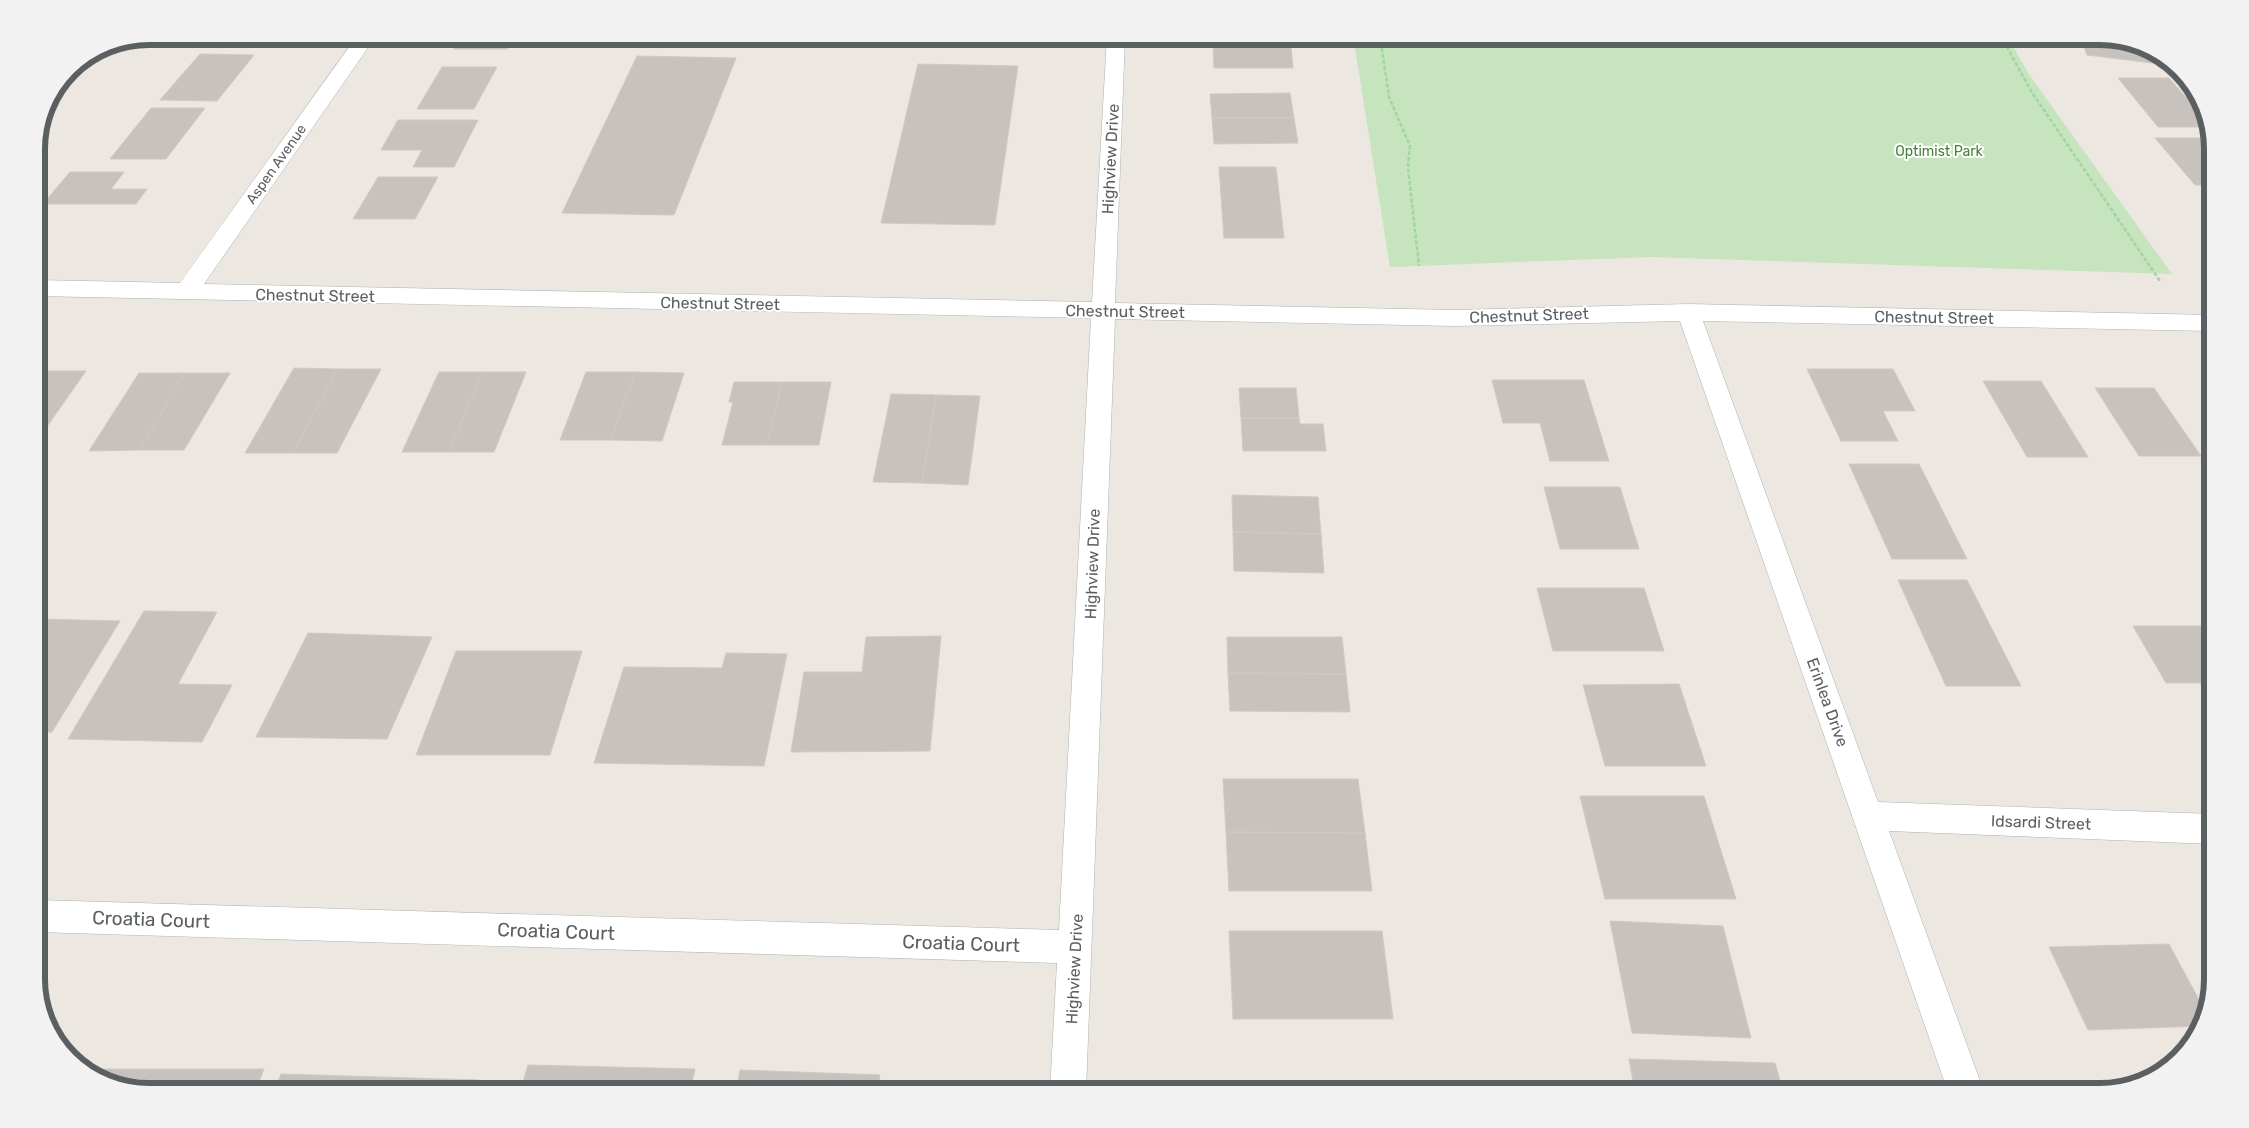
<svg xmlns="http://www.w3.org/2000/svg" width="2249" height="1128" viewBox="0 0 2249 1128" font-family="Rubik,sans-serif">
	<rect width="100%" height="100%" fill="#ece7e1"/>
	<!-- green -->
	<path fill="#c6e4be" d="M1353 36H2007L2030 76 2172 274 1651 257 1390 267Z"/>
	<!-- building -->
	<path fill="#c8c2be" stroke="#d1c8c0" d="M177 36H272L264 47 169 45Z
		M461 36H514L507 49H454Z
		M1213 36H1290L1291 46 1213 45Z
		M2080 36H2100L2150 48 2169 65 2087 55Z
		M1213 45 1291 46 1293 68H1214Z
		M200 54 254 55 217 101 160 100Z
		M637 56 736 58 674 215 562 213Z
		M918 64 1018 66 995 225 881 223Z
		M442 67H497L474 109H417Z
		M2118 78H2169L2205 119 2208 127H2158Z
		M1290 93 1294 118H1212L1210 94Z
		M151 108H205L166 159H110Z
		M1212 118H1294L1298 143 1214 144Z
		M398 120H478L454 167H413L422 150H381Z
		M2155 138H2211L2213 185H2195Z
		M1219 167H1276L1284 238H1224Z
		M70 172H124L111 189H147L136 204H43Z
		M378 177H438L415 219H353Z
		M294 368 338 369 293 453H245Z
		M338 369H381L337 453H293Z
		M1807 369H1893L1915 411H1883L1898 441H1841Z
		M40 371H86L41 435H36V376Z
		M439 372H482L449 452H402Z
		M482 372H526L494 452H449Z
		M586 372H635L611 440H560Z
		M635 372 684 373 662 441 611 440Z
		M139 373H185L139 450 89 451Z
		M185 373H230L184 450H139Z
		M1492 380H1584L1609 461H1550L1540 423H1503Z
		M1983 381H2041L2088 457H2027Z
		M734 382H782L767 445H722L733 402H729Z
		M782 382H831L819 445H767Z
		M1239 388H1296L1299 418H1241Z
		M2095 388H2154L2201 456H2139Z
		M891 394 936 395 922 483 873 482Z
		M936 395 980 396 968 485 922 483Z
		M1241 418H1299L1300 424H1323L1326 451H1243Z
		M1849 464H1919L1967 559H1892Z
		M1544 487H1620L1639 549H1560Z
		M1232 495 1318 497 1321 534 1233 532Z
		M1233 532 1321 534 1324 573 1234 571Z
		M1898 580H1967L2021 686H1946Z
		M1537 588H1644L1664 651H1553Z
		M144 611 217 612 178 684 232 685 202 742 68 739Z
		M36 619 120 621 52 732H37Z
		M2133 626H2213V683H2166Z
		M308 633 432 637 387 739 256 737Z
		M941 636 930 751 791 752 804 672H862L866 637Z
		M1227 637H1342L1346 674 1228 673Z
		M456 651H582L550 755H416Z
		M726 653 787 654 764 766 594 763 624 667 722 668Z
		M1228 673 1346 674 1350 712 1230 711Z
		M1679 684 1706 766H1605L1583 685Z
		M1223 779H1358L1365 833 1226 832Z
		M1580 796H1704L1736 899H1605Z
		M1226 832 1365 833 1372 891H1229Z
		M1610 921 1723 926 1751 1038 1632 1033Z
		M1229 931H1382L1393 1019H1233Z
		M2169 944 2205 1011 2202 1026 2088 1030 2049 947Z
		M2205 954H2213V970Z
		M1629 1059 1775 1063 1783 1092H1635Z
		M528 1065 695 1069 690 1092H520Z
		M87 1069H264L255 1092H149L99 1080Z
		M740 1070 880 1075 877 1092H736Z
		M281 1074 479 1080 476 1092H274Z"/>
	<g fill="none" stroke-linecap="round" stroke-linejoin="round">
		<!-- minor casing -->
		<g stroke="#adb1b4" stroke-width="1">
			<path id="minor" d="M357 36H376L204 284 1092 302 1107 36H1125L1115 303 1455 310 1688 304 2213 315V331L1703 321 1878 802 2213 814V844L1889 831 1984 1092H1948L1680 321 1455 326 1115 319 1086 1092H1050L1057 963 37 932V900L1059 930 1091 318 36 296V280L180 283Z"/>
		</g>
		<!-- path -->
		<path stroke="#a1d5a3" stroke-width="2.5" stroke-dasharray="4 2" stroke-linecap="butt" d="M1380 36 1389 97 1410 146 1408 167 1419 266
			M2001 36 2031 91 2160 281"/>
		<!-- minor -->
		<use href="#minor" fill="#fff" fill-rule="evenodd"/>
	</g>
	<g text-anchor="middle" stroke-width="4" stroke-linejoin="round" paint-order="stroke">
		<!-- far-park labels -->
		<g font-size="14" fill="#458337" stroke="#fff">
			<text x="1939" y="156">Optimist Park</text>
		</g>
		<!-- far-street labels -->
		<g font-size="14" fill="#5a5f62" stroke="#fff">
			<text transform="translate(276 164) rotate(-55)" y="5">Aspen Avenue</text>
		</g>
		<!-- street labels -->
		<g font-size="16" fill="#5a5f62" stroke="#fff">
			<text transform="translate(1110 159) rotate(-87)" y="6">Highview Drive</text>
			<text transform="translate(315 295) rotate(1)" y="6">Chestnut Street</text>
			<text transform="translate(720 303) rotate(1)" y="6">Chestnut Street</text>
			<text transform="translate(1125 311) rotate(1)" y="6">Chestnut Street</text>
			<text transform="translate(1529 315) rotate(-2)" y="6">Chestnut Street</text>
			<text transform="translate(1934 317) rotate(1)" y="6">Chestnut Street</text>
			<text transform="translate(1092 564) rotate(-88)" y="6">Highview Drive</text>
			<text transform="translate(1828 702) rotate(70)" y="6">Erinlea Drive</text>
			<text transform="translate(2041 822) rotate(2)" y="6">Idsardi Street</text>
			<text transform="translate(1074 969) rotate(-87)" y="6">Highview Drive</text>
		</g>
		<!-- near-street labels -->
		<g font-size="19" fill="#5a5f62" stroke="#fff">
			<text transform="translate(151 919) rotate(2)" y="7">Croatia Court</text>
			<text transform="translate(556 931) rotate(2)" y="7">Croatia Court</text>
			<text transform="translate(961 943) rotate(2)" y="7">Croatia Court</text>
		</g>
	</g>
	<!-- crop -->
	<path d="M0 0H2249V1128H0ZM149 45H2100A104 104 0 0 1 2204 149V979A104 104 0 0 1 2100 1083H149A104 104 0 0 1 45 979V149A104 104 0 0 1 149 45Z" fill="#f2f2f2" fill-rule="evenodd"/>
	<path fill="none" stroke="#5a5f62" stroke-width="6" d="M149 45H2100A104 104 0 0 1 2204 149V979A104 104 0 0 1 2100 1083H149A104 104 0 0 1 45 979V149A104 104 0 0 1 149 45Z"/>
</svg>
